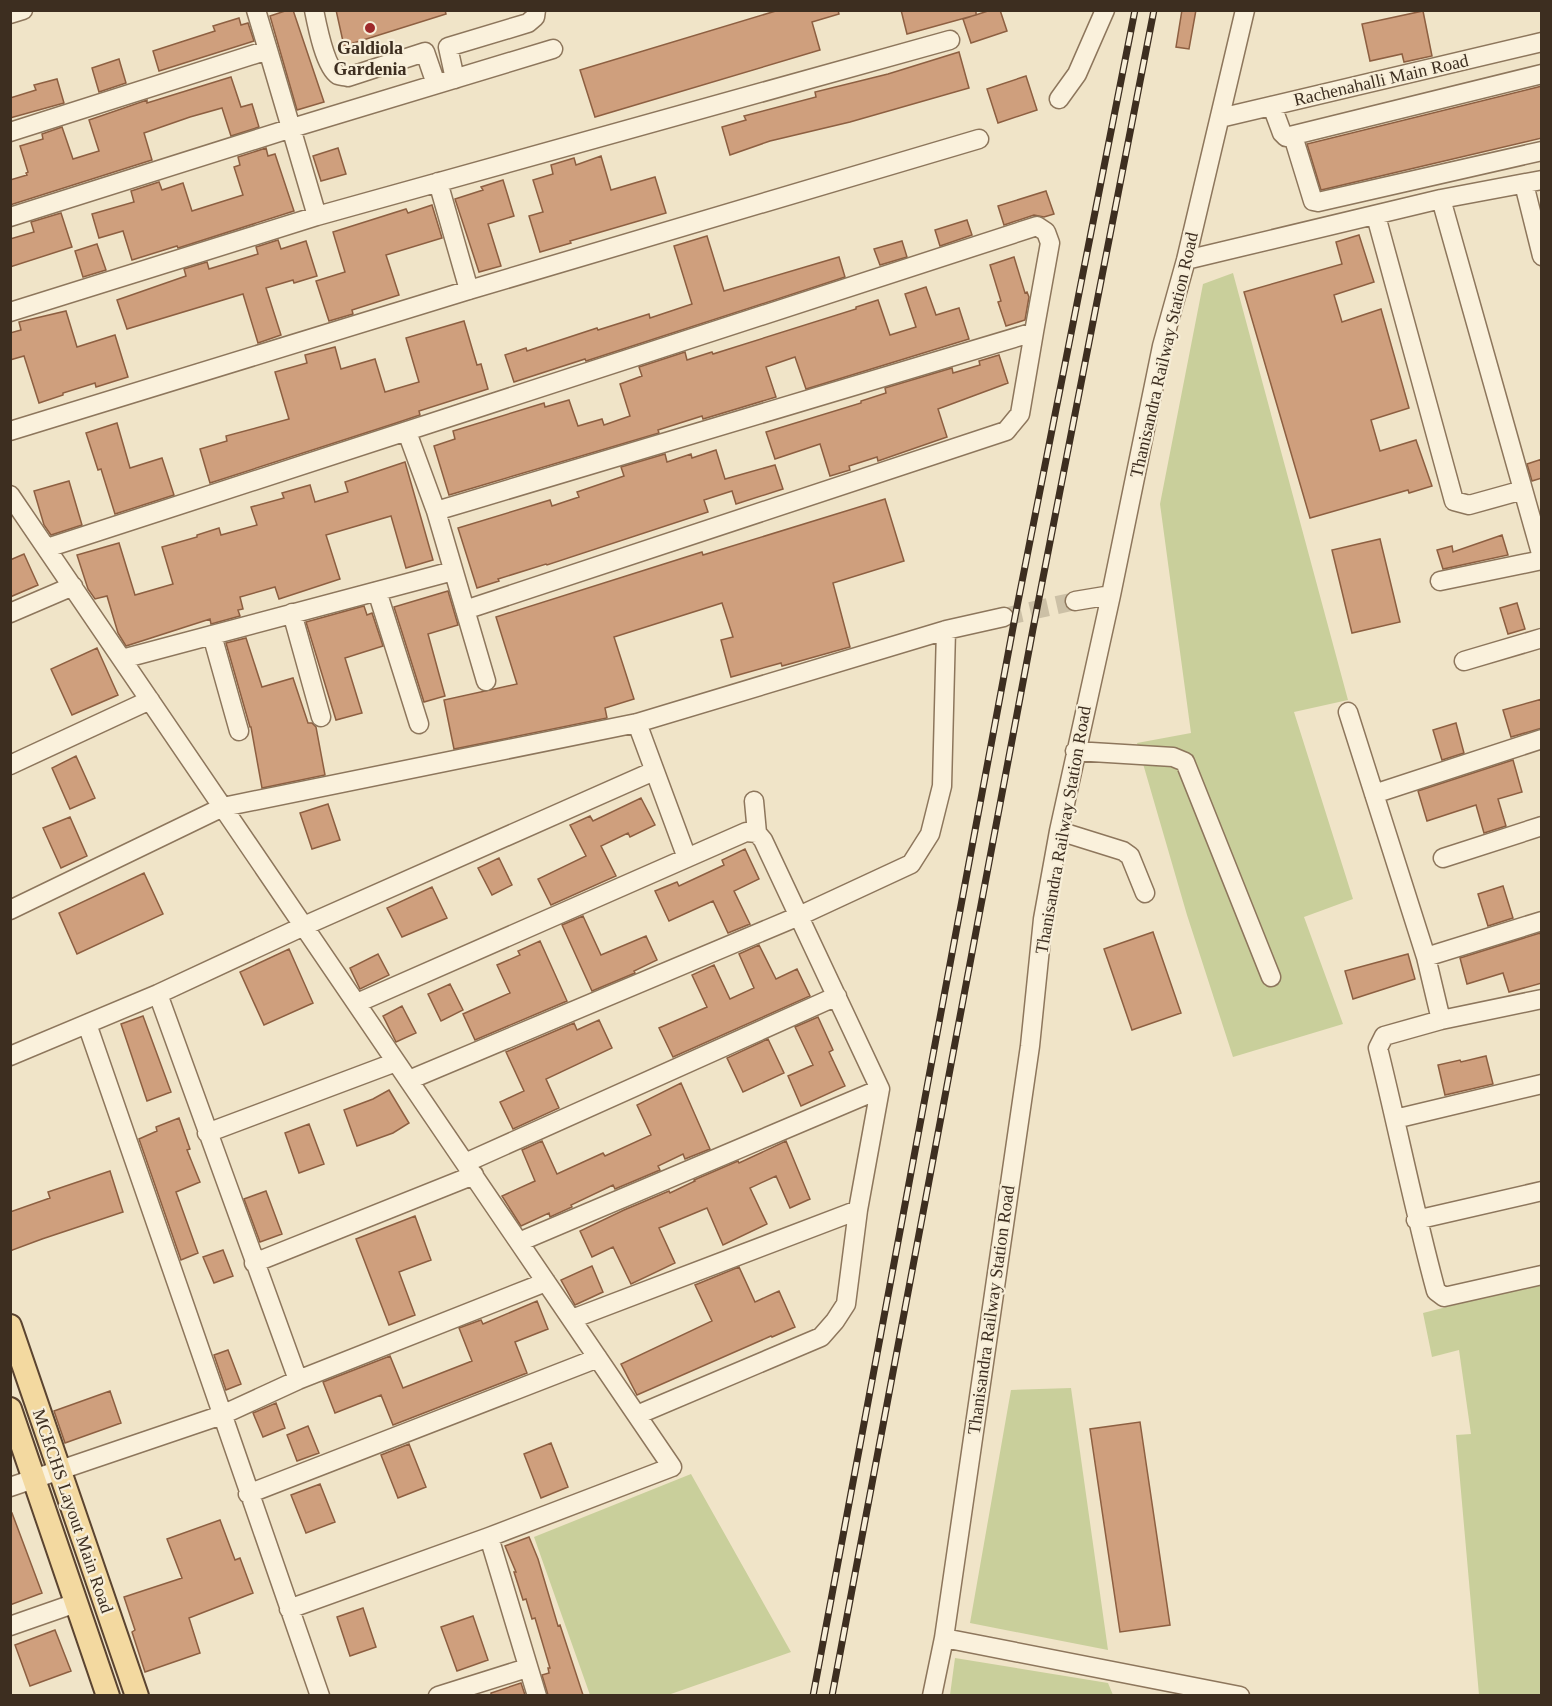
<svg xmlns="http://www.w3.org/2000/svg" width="1552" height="1706" viewBox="0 0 1552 1706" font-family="Georgia,serif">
	<rect width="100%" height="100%" fill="#f0e4c8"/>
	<!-- green -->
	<path fill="#c9cf9b" d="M1233 273 1348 700 1294 712 1353 899 1304 917 1343 1024 1233 1057 1187 915 1137 743 1191 733 1160 504 1203 284Z
		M1541 1283V1695H1479L1456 1435 1471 1434 1459 1350 1432 1357 1423 1313Z
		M1071 1388 1108 1650 970 1623 1011 1390Z
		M691 1474 791 1652 668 1695H590L534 1537Z
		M955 1658 1108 1683 1113 1695H950Z"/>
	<!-- building -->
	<path fill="#cf9f7d" stroke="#8d5f41" stroke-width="1.5" d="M288 10H293L324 102 297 110 270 16Z
		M336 10H445L446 14 344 46Z
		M779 10H838L839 14 812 22 820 50 595 117 580 70Z
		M901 10H976V15L907 34Z
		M991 10H1000L1007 31 971 43 963 19Z
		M1182 10H1196L1189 49 1176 47Z
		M1423 11 1432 56 1404 62 1402 54 1370 61 1362 24Z
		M239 18 241 25 248 23 254 41 159 71 153 51 215 31 213 26Z
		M959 52 969 88 850 122 770 141 730 155 722 127 746 120 744 116 816 97 815 92 888 74Z
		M119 59 126 83 99 92 92 68Z
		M1026 76 1037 110 998 123 987 89Z
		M231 77 241 107 252 104 259 127 231 136 222 108 190 117 144 133 152 160 10 205V180L27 175 26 173 28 172 20 146 43 139 42 134 62 127 73 159 99 151 89 120 147 100V103Z
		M57 79 64 103 10 118V98L36 90 34 85Z
		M1542 86V138L1321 190 1307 144Z
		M266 148 268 156 275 154 294 211 178 248 177 246 132 260 123 231 99 238 92 214 134 202 131 191 159 182 162 190 183 183 192 211 243 195 234 167 240 165 238 157Z
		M338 148 346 174 321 181 313 156Z
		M601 156 611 190 655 177 666 213 570 241 571 243 540 252 529 216 543 212 533 180 553 174 551 165 574 158 576 165Z
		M503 180 514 216 488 224 501 266 479 272 455 199 483 190 481 187Z
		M1046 191 1054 214 1044 217 1034 215 1004 225 998 206Z
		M432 205 442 238 386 255 399 295 352 310 353 314 329 321 316 281 345 272 333 232 406 209 408 213Z
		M61 213 72 247 10 267V239L34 232 31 222Z
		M967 220 972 235 940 246 935 230Z
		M1359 235 1374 282 1334 295 1342 322 1381 309 1409 408 1371 420 1380 451 1416 440 1432 486 1409 493 1408 490 1310 518 1244 292 1342 264 1336 242Z
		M707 236 724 291 839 257 845 277 586 361 585 359 514 382 505 355 526 348 527 351 597 328 598 330 649 314 650 318 692 304 674 246Z
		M278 240 281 249 306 241 317 276 294 283 293 280 266 288 281 335 258 343 243 294 127 329 117 300 186 276 184 269 207 262 209 269 258 254 256 247Z
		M902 241 907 257 880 265 874 249Z
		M97 244 106 270 83 277 75 251Z
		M1014 257 1025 293 1027 292 1029 297 1025 320 1006 326 998 302 1001 301 990 265Z
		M926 287 936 315 959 308 969 339 806 389 795 357 766 367 776 397 703 419 702 416 658 430 659 433 449 495 434 446 455 439 453 431 544 403 545 407 569 400 578 426 602 419 604 425 630 416 620 384 642 376 639 367 685 352 687 360 712 352 713 354 856 309V307L878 300 890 335 916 327 905 294Z
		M66 311 77 347 115 335 128 377 96 387 95 383 63 393V395L39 403 24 356 10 360V333L21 330 19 322Z
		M464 321 477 365 481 364 488 389 419 411 420 415 393 424 210 483 200 449 227 441 226 436 289 419 275 372 307 363 305 355 335 347 341 369 375 359 385 392 419 382 406 338Z
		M999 355 1008 383 938 409 947 437 878 461 877 457 849 466 850 470 830 476 820 444 775 459 766 432 861 403V401L886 393 885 388 952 368 953 373 980 365 979 361Z
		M117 423 130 468 162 458 174 495 115 514 101 469 98 470 86 433Z
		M716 450 725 479 775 465 783 489 736 504 732 491 704 500 708 512 547 565 546 564 498 579 499 581 477 588 458 528 550 500 552 506 579 497 577 492 624 476 621 467 665 454 667 462 691 454 692 458Z
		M1542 459V478L1532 481 1527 464Z
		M405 462 433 560 406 568 391 516 326 535 340 579 279 599 275 587 240 597 243 609 238 610 240 616 211 624 210 619 126 646 118 633 107 596 95 599 88 589 77 555 119 543 135 595 173 584 162 547 197 537V535L219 528 221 535 257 525 251 507 284 498 282 493 310 485 315 502 348 492 345 482Z
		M69 481 82 525 51 535 44 525 34 491Z
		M885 499 904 561 833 583 850 647 782 666 781 663 731 677 721 640 733 637 722 603 614 637 634 699 605 708 607 718 454 749 444 700 517 684 496 617 702 552 703 555Z
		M1502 535 1508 555 1443 569 1437 550 1452 546 1453 552Z
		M1380 539 1400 622 1352 633 1332 550Z
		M24 554 38 585 10 597V560Z
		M448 591 458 625 428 634 445 696 424 702 394 607Z
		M1517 603 1525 629 1508 634 1500 608Z
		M364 606 367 615 372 613 383 646 345 658 362 713 336 720 306 622Z
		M246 638 262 687 293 678 308 723H312L316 727 325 775 262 788 251 727H250L226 643Z
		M97 648 118 695 72 715 51 669Z
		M1542 699V728L1511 737 1503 710Z
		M1456 723 1464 753 1442 760 1433 730Z
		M76 756 95 798 70 809 52 768Z
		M1513 760 1522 792 1498 799 1506 826 1484 833 1476 805 1427 821 1418 791Z
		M641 798 655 825 630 837 628 833 601 846 616 876 551 905 538 879 586 856 570 825 590 816 593 821Z
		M328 804 340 840 312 849 300 813Z
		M70 817 87 856 61 868 43 828Z
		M745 849 759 879 734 891 750 924 728 933 713 901 669 921 655 891 677 882 679 886 724 865 722 860Z
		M499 858 512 885 492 895 478 868Z
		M144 873 163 914 77 954 59 913Z
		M1503 886 1513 918 1488 926 1478 894Z
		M432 887 447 918 402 937 387 908Z
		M583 916 601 955 646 936 657 960 634 971 635 973 592 991 562 925Z
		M1153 932 1181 1013 1132 1030 1104 949Z
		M1540 933 1542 939V983L1509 992 1503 973 1467 984 1460 958Z
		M540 941 567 1001 475 1040 463 1014 510 993 497 965 520 955 518 951Z
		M759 945 776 979 797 969 810 996 673 1057 659 1028 707 1007 692 975 714 965 730 999 754 988 739 954Z
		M289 949 313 1003 264 1025 240 972Z
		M378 954 389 975 360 989 350 968Z
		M1408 954 1415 979 1353 999 1345 971Z
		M450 984 463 1010 441 1021 428 994Z
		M402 1006 416 1033 396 1042 383 1016Z
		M143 1016 171 1092 147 1101 121 1024Z
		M818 1017 833 1050 829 1052 845 1086 801 1106 788 1076 813 1065 795 1027Z
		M599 1020 612 1048 546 1079 559 1108 513 1129 500 1102 524 1091 506 1052 574 1023 577 1030Z
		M768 1039 784 1073 743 1092 727 1058Z
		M1486 1056 1493 1084 1445 1095 1438 1065 1460 1060 1461 1062Z
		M681 1083 710 1149 685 1159 683 1154 658 1166 660 1170 615 1189 613 1185 571 1205 572 1207 550 1217 549 1213 521 1226 502 1196 535 1181 522 1150 542 1141 557 1174 603 1153 605 1156 651 1135 637 1105Z
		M389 1090 409 1123 393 1133 357 1146 344 1110 373 1099Z
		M179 1118 190 1149 187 1150 200 1182 176 1192 198 1253 181 1260 139 1139 157 1131 156 1127Z
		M309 1124 324 1164 299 1173 285 1133Z
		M786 1141 810 1199 790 1208 776 1176 750 1188 767 1224 723 1245 707 1208 659 1228 675 1263 631 1284 613 1247 592 1257 580 1231 624 1210 669 1191 670 1193 695 1181 694 1180 738 1161 739 1163Z
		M110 1171 123 1212 42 1239 10 1251V1212L50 1198 48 1192Z
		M266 1191 282 1234 260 1242 244 1199Z
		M415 1216 431 1260 399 1272 415 1315 389 1325 356 1239Z
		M223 1250 233 1276 214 1283 203 1257Z
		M592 1266 603 1292 575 1305 561 1280Z
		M739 1267 755 1302 779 1291 795 1327 772 1337 771 1336 637 1395 621 1364 712 1321 695 1285Z
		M537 1301 548 1329 515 1342 527 1373 393 1425 381 1395 335 1413 323 1382 390 1356 403 1388 472 1361 459 1328 481 1320 483 1324Z
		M228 1350 241 1384 226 1390 214 1355Z
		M110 1391 121 1423 65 1443 54 1411Z
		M276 1403 285 1428 263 1437 253 1413Z
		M1140 1422 1170 1625 1120 1632 1090 1429Z
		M308 1426 319 1453 297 1461 287 1435Z
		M551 1443 568 1487 541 1498 524 1454Z
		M409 1444 426 1487 398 1498 381 1455Z
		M320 1484 335 1522 306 1533 291 1495Z
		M12 1513 42 1593 10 1605V1514Z
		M220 1520 235 1560 240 1558 253 1593 189 1618 200 1653 145 1672 132 1632 135 1630 124 1597 182 1578 167 1539Z
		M529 1537 538 1559 558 1626 560 1625 583 1695H548L542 1675 549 1673 548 1668H550L535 1618 532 1619 526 1599 523 1600 514 1572H516L505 1546Z
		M363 1608 376 1647 350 1656 337 1617Z
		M473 1616 488 1660 457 1671 441 1627Z
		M55 1630 71 1671 30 1686 15 1645Z
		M521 1683 525 1695H491V1693Z"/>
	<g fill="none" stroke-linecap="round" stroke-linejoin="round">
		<!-- minor-tunnel -->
		<path stroke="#ccc0a6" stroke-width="18" stroke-dasharray="18 9" stroke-linecap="butt" d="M1004 617 1075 601"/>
		<!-- minor casing -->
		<g stroke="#8d765c" stroke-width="21">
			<path id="minor" d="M314 10C317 25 325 67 338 75 341 76 345 76 348 77L425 52 436 84
				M10 14 23 10
				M268 50 317 216
				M455 79 448 47 528 23 535 17 536 10
				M1059 99 1077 74 1105 10
				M1272 106 1282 133 1286 137 1542 74
				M1220 118 1542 42
				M10 132 268 50 256 10
				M1293 136 1313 201 1318 202 1542 151
				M438 182 469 290
				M1524 184 1542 256
				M1441 199 1542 557
				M1376 216 1454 501 1469 505 1523 490
				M10 217 292 128 553 49
				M1186 260 1441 199 1542 180
				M10 312 317 216 950 40
				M10 431 469 290 979 139
				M407 432 436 511 486 681
				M10 495 672 1467 489 1537 289 1609
				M47 548 1037 226 1046 232 1050 243 1034 332 436 511
				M1440 581 1542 560
				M377 591 419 724
				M1075 601 1111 595
				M465 610 1006 431 1020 414 1034 332
				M10 613 73 586
				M292 613 321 717
				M212 635 239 731
				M122 659 453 571
				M1464 661 1542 638
				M1348 712 1426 957 1441 1020
				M637 723 687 858
				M1075 751 1173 757 1185 762 1271 977
				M10 765 150 700
				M1374 794 1542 739
				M754 801 757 833
				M1059 831 1123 851 1130 856 1145 893
				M1443 858 1542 826
				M10 910 223 807 637 723 946 630 1004 617
				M1426 957 1542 921
				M158 994 298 1380
				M1542 999 1441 1020 1384 1036 1378 1048C1398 1129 1414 1210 1436 1291L1444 1297 1542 1275
				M357 1003 746 832 757 833 763 840 880 1089 858 1210 846 1304 835 1321 821 1337 637 1415
				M87 1024 320 1696
				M10 1056 158 994 304 926 654 771
				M409 1080 799 916 911 864 930 834 942 786 946 630
				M1395 1119 1542 1084
				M207 1133 396 1062
				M465 1163 837 996
				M1416 1220 1542 1191
				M519 1242 880 1089
				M254 1263 474 1175
				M572 1319 858 1210
				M10 1487 222 1415 298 1380 546 1282
				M248 1494 598 1358
				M489 1537 537 1696
				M10 1626 76 1603
				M944 1638 1240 1696
				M438 1696 527 1668
				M932 1696 944 1638 1030 1046 1043 919 1059 831 1111 595 1162 346 1186 260 1245 10"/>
		</g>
		<!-- major casing -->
		<g stroke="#5b4430" stroke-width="26">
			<path id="major" d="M10 1326 137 1696
				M10 1409 108 1696"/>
		</g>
		<!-- minor -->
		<use href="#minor" stroke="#faf1dc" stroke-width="18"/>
		<!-- major -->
		<use href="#major" stroke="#f3d9a0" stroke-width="22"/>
		<!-- rail casing -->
		<g stroke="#3d2e20" stroke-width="7">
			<path id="rail" d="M813 1696 1015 617 1135 10
				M832 1696 1033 629 1154 10"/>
		</g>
		<!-- rail -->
		<use href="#rail" stroke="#f7eed8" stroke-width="4.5" stroke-dasharray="14" stroke-linecap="butt"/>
	</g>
	<!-- markers -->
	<circle fill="#9e2a2b" stroke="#f7eed8" stroke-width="2" cx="370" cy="28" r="6"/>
	<g text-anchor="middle" stroke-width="4.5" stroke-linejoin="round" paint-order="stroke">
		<!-- poi labels -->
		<g font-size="18" font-weight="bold" fill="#3d2e20" stroke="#f7eed8">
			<text x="370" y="54">Galdiola<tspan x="370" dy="21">Gardenia</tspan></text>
		</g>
		<!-- street labels -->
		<g font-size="18" fill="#3d2e20" stroke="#f7eed8">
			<text transform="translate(1381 80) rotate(-13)" y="6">Rachenahalli Main Road</text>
			<text transform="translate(1164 355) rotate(-77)" y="6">Thanisandra Railway Station Road</text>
			<text transform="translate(1063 830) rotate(-80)" y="6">Thanisandra Railway Station Road</text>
			<text transform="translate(991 1310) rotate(-82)" y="6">Thanisandra Railway Station Road</text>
			<text transform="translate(73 1511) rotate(71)" y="6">MCECHS Layout Main Road</text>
		</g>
	</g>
	<!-- border -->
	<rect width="1552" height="1706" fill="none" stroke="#3d2e20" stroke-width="24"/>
</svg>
